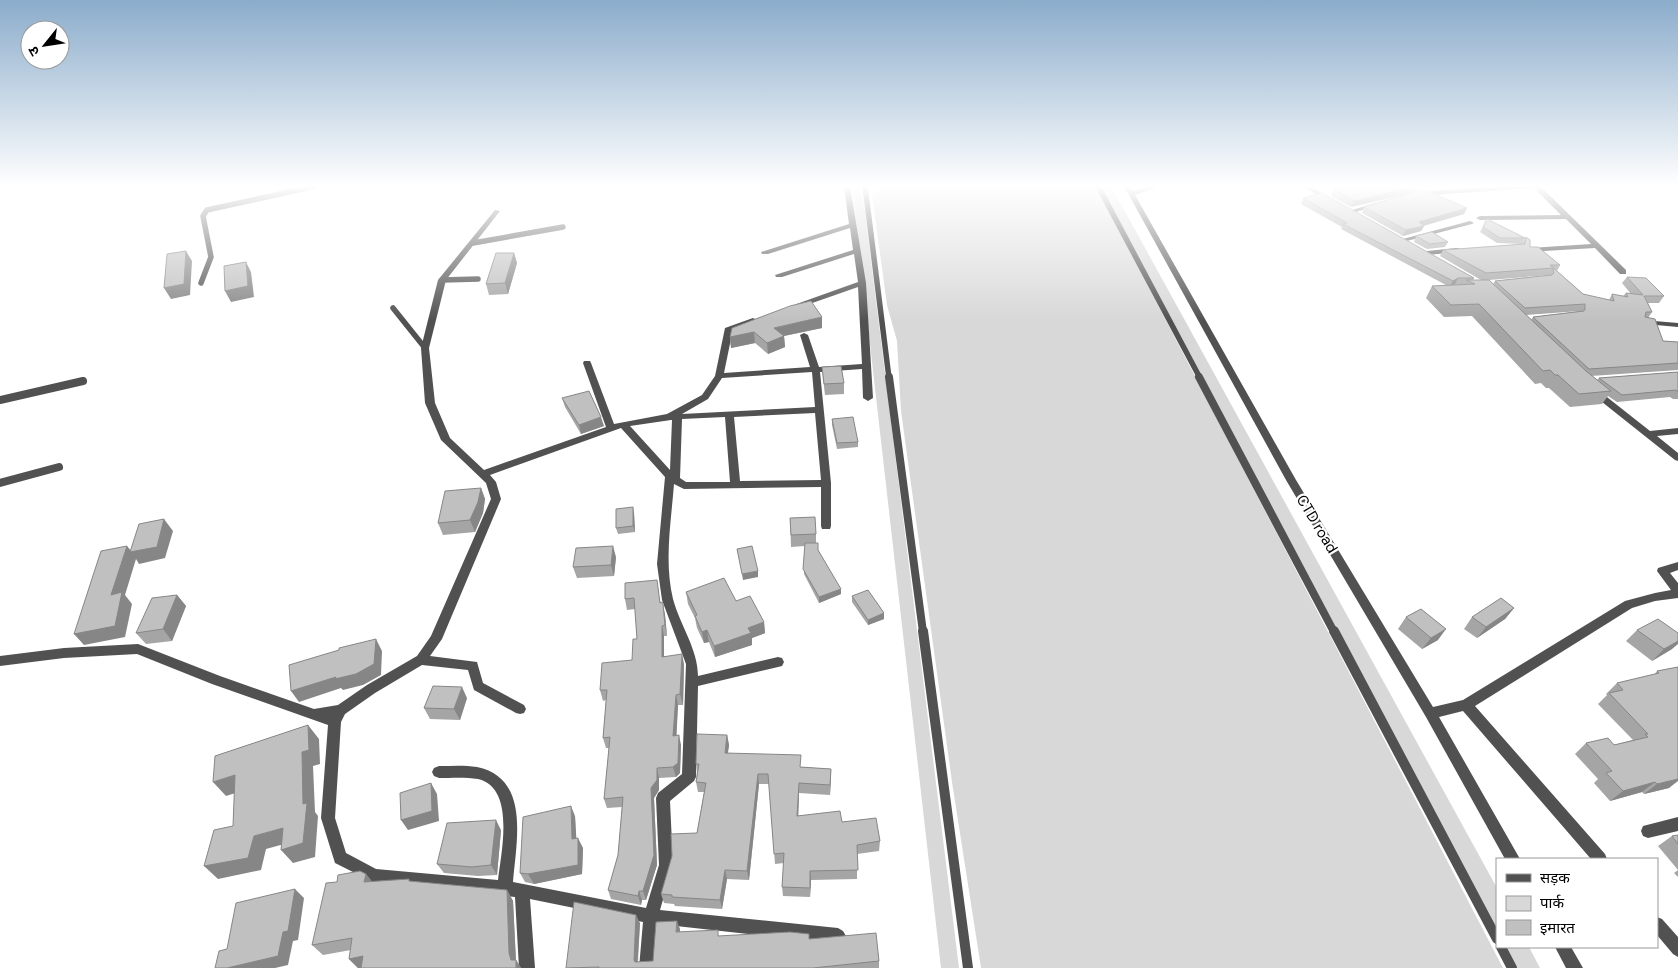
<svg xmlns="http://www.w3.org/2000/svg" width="1678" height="968" viewBox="0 0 1678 968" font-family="'DM Sans','Noto Sans Devanagari',sans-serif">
	<rect width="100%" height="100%" fill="#fff"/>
	<!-- green -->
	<path fill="#d8d8d8" d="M852 186H860L865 212 959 968H941Z
		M885 186H1096L1503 968H981L952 782 901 411 897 341 887 305 872 194Z
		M1100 186H1111L1497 888V930Z
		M1505 947H1529L1540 968H1517Z"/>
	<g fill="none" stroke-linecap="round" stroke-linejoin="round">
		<!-- lane-far2 -->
		<path stroke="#515151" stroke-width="5.5" d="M865 186 889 378
			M1098 186 1200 378
			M473 243 563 227
			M442 280 478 279
			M201 283 211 257 203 216 207 210 316 186
			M393 308 425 348"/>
		<!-- lane-far1 -->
		<path stroke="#515151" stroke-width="8" d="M889 377 923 632
			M1199 377 1334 632
			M0 400 83 381
			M0 483 59 467"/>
		<!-- lane -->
		<path stroke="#515151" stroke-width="10" d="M923 631 968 968
			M1334 631 1497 939
			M1501 947 1512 968"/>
		<!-- street -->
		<path fill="#515151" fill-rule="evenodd" d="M844 186H850L866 283 873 398 868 401 863 398 862 369 820 372 831 483V526L830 529H822L821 526V487L684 489 674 484C671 523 664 561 673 599 680 625 698 649 698 676L778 657 782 658 784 662 782 666 778 667 698 686 696 777 694 781 670 801 673 865 660 910 838 928 843 931 846 936 843 941 838 944 658 924 655 968H639L643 922 530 899 535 968H519L515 897 375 883 335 863 321 818 328 725 212 684 137 654 64 658 0 666V656L64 648 138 644 220 676 314 709 338 705 367 685 417 656 431 636 491 499 486 483 441 440 425 403 421 348 438 280 495 210 500 211 446 280 429 348 435 403 450 438 484 470 606 427 583 363 584 361H590L591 363 614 424 667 414 702 395 715 376 725 328 753 318 757 320 756 322 733 329 724 373 810 367 800 335 804 333 808 335 819 367 862 364 858 287 798 308H795L791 306 858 282 854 254 782 277H776L775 275 853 250 850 228 768 254H762L761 252 849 224ZM812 372 815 407 682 414 708 399 722 378ZM815 413 821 480 740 481 734 417ZM725 417 730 482H686L680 478 682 419ZM671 420H672L670 470 630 426ZM621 428 665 477 657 564 662 600 686 664 682 774 658 793 656 798 659 865 646 908 513 882C516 843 531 778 477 767 465 765 451 766 439 766L434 768 432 772 434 776 439 778C451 778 466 777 478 779 516 788 501 853 498 880L376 869 346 853 335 818 341 722 345 714 375 693 422 665 468 670 474 690 516 713 520 714 524 713 526 709 524 705 483 683 477 662 430 656 442 639 501 499 496 482 490 475Z
			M1124 186H1130L1133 191 1152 186H1161L1135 195 1296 480 1433 707 1463 700 1625 601 1655 593 1671 590 1657 571 1658 568 1678 562V570L1670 573 1678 583V598L1655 601 1632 608 1475 706 1605 854 1607 859H1591L1463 711 1439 717 1520 859H1505L1426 717 1286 480Z
			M1302 186H1310L1333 200 1328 201Z
			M1508 186H1540L1626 270V274H1620L1595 248 1527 252V248H1530L1591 244 1566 219 1480 220 1476 218 1480 216 1561 215 1534 188 1431 195 1428 193 1431 191Z
			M1375 203 1378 205 1377 206 1352 213 1349 211Z
			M1470 221 1474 223 1472 224 1403 242 1399 240Z
			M1456 248H1459V252L1427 255 1423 253 1427 251Z
			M1642 320 1678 323V327L1645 324H1642Z
			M1595 389 1598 390 1650 431 1678 428V434L1657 436 1678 453V461L1675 460 1592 394 1591 392 1592 390Z
			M1678 817V831L1648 838 1643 836 1641 831 1643 826Z
			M1657 917 1662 919 1678 937V957L1673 954 1657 935Z
			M1555 947H1571L1583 968H1566Z"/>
	</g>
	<!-- wall -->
	<path fill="#a5a5a5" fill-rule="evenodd" d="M1334 189 1414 192 1464 214 1424 226 1421 231 1403 236 1362 213 1364 207 1412 193 1351 207 1331 196Z
		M1303 198 1474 278 1473 280H1481L1440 256 1443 250 1522 244 1526 237 1530 247 1560 265 1557 271 1583 294 1609 300 1612 294 1623 296 1626 293 1631 294 1622 283 1627 277 1664 296 1659 303H1648L1652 312 1648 318 1663 341 1678 342V370L1591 376 1597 380 1599 378 1678 372V399H1673L1670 397 1617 402 1608 396 1602 404 1570 407 1549 388H1546L1541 383 1535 384 1472 316 1444 317 1426 298 1432 286 1446 285 1341 229 1342 227 1301 204ZM1549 275 1495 281 1493 284 1489 280ZM1580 311 1533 317 1531 320 1526 315Z
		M1487 219 1525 238 1522 244 1497 243 1480 232Z
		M1416 236 1448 242 1445 247 1427 249 1414 242Z
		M514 253 517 263 508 294 489 295 486 284Z
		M732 328H822L784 336 785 347 768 354 755 343 731 348 730 337Z
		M822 367 844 383V394L825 395 823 378Z
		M562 398 604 426 581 434 565 407Z
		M832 419 858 442V447L837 449 832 425Z
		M481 488 485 499 483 513 475 532 443 535 438 523Z
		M634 513 635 532 618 534 616 528Z
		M790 518 816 534V543L818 551 841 594 819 603 804 574 805 546 791 547Z
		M616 557 614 576 577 578 573 567Z
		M625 583 661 602 665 615 667 636H664V656L684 664 683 705H678L676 736 681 745 680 773 676 777 659 778V790L654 798 657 865 646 900H642L641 905 611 899 608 890 618 855 622 807 607 808 604 799 609 748H606L603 738 606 700 603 701 600 690 632 660 637 639 635 609 627 610 625 599Z
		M686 592 764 622 765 633 752 638V645L715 657 709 642 704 643 697 628 695 618 688 604Z
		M177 595 186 606 172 641 146 644 136 633Z
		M852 596 884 613V619L868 625 852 602Z
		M1514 608 1505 619 1477 638 1464 629 1472 617Z
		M1406 617 1438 640 1422 649 1398 629Z
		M1637 630 1672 649 1652 661 1626 641Z
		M1678 667 1669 788 1644 794 1642 792 1610 801 1594 783 1598 779 1575 754 1586 743 1614 745 1633 740 1598 704 1607 695 1606 694 1617 683 1654 675 1657 671Z
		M467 698 460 720 430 719 424 708Z
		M727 735 729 745 728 753 801 767 831 769 830 795 799 793 798 816 842 822 880 841 879 851 857 854V879L811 880 810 897 783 896 782 887 784 863 775 864 769 784H759L749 880 727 879 722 909 675 906 674 904 664 903 661 894 697 833 704 792H698L696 782 697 772 696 764Z
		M575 816 576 838 583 848 582 874 534 884 525 882 520 873Z
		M501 830 497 875 478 876 444 873 437 864Z
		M1678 835V877L1674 873 1678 870 1658 846 1672 836Z
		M366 874 372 882H411L507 890 513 901 516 960 521 968H358L349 959 351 950 323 955 312 945 337 882Z
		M640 923 638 962 653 961 680 929V932L720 936 809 939 879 961V968H566Z"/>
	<!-- shaded-wall -->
	<path fill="#868686" d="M1417 186 1414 192 1351 207 1354 201Z
		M1467 208 1464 214 1421 226H1424L1421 231 1403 236 1406 230 1419 222Z
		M186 251 192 261 190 295 171 299 164 288Z
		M514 253 517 263 508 294 505 283Z
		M246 262 251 272 254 297 231 302 225 291Z
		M1458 278 1455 284 1450 287 1453 281Z
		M822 317V328L774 338V328Z
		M754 332 755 343 731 348 730 337Z
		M784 336 785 347 768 354 767 343Z
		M601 417 604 426 581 434 579 425Z
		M481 488 485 499 483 513 475 532 470 520Z
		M633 507 634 513 635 532 633 526Z
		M164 519 173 531 165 558 139 564 136 559 125 595 132 604 125 637 84 645 74 634 127 546 132 552Z
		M613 546 616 557 614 576 611 565Z
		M758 571V577L743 580 742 574Z
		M841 589V594L819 603V597Z
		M177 595 186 606 172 641 163 629Z
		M663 604 665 615 667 636 665 625Z
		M1514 608 1505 619 1477 638 1486 627Z
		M884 613V619L868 625V620Z
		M764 622 765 633 752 638V645L715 657 714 646 748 628Z
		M662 626 664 636V667L662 657Z
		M1446 629 1438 640 1422 649 1431 638Z
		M707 630 709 642 704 643 702 632Z
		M376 639 382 651 381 675 363 685 343 690 341 688 299 702 291 691Z
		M1678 641V644L1672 649 1652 661 1664 649Z
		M682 654 684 664 683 705 680 694Z
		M462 687 467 698 460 720 454 709Z
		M676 695 678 705 676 746 673 736Z
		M308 725 319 739 320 764 313 766 315 812 318 816 315 857 293 863 281 850Z
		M679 735 681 745 680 773 676 777 673 767Z
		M727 735 729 745 726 763 725 753Z
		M657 768 659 778V790L654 798 657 865 646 900 643 891 651 788Z
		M831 769V779L830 795V785Z
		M1678 773V781L1669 788 1644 794 1657 784Z
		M758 774 759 784 749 880 747 871Z
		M235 775 248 789 226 796 213 782Z
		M1655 782 1642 792 1610 801 1623 791Z
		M431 783 437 794 439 821 408 830 401 820Z
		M799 783V793L798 825 797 816Z
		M571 806 575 816 577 849 572 839Z
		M496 820 501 830 497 875 491 865Z
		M283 828 295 841 266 849 261 870 218 879 204 866 254 836Z
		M578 838 583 848 582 874 534 884 528 874Z
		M725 870 727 879 722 909 720 900Z
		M810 871 811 880 810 897Z
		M366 874 375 885 364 882Z
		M295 889 304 898 298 940 293 941 288 965 275 968H227L283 932Z
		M507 890 513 901 516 963V960L521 968H516L511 960 509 953Z
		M639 891 642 900 641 905 638 896Z
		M636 915 640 923 637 968 634 960Z
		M677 921 680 929 679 941 676 932Z
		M363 956V968H358L349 959Z"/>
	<!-- building -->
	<path fill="#c0c0c0" stroke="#868686" d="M1349 186H1417L1354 201 1334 189Z
		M1423 189 1467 208 1419 222 1424 226 1406 230 1364 207Z
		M1322 193 1474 278H1458L1453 281 1343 224 1347 223 1303 198Z
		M1487 219 1525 238H1500L1483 227Z
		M1432 232 1448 242 1430 244 1416 236Z
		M1526 237 1530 240V247H1538L1560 265H1550L1583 294 1614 301 1612 294 1628 297 1626 293 1643 295 1627 277 1646 278 1664 296H1644L1652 312H1646L1645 317 1655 319 1663 341 1678 342V363L1589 369 1533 317 1584 311 1585 309V304L1525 308 1495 281 1552 275 1554 273 1553 268 1486 273 1443 250 1525 244Z
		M186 251 184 284 164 288 167 254Z
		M496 253H514L505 283 486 284Z
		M246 262 248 286 225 291 224 266Z
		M1466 280H1489L1586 371 1611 391 1579 394 1558 375H1555L1550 370 1543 371 1479 304 1451 305 1432 286 1475 284Z
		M811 301 822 317 774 328 784 336 767 343 754 332 730 337 732 328 790 306Z
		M841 366 844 383 824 384 822 367Z
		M1678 372V392L1676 390 1622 395 1599 378Z
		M589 391 601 417 579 425 562 398Z
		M853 417 858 442 837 443 832 419Z
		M481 488 478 502 470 520 438 523 445 491Z
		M633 507V526L616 528V509Z
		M815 517 816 534 791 535 790 518Z
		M164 519 157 547 130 552 139 524Z
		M805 543H818V550L841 589 819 597 803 569Z
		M127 546 111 595 122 592 115 626 74 634 101 551Z
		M613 546 611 565 573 567 576 548Z
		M752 546 758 571 742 574 737 549Z
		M724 578 736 601 750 596 764 622 748 628 751 633 714 646 707 630 702 632 695 616 697 615 686 592Z
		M657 580 660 603 662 602 663 604 665 625 662 626V657L682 654 680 694 676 695 673 736 679 735 678 763 673 767 657 768V780L651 788 654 855 643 891H639L638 896 608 890 618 855 623 797 604 799 610 737 603 738 607 690H600L602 663 632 660 633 639H637L634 598 625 599V583Z
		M868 590 884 613 868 620 852 596Z
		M177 595 163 629 136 633 152 598Z
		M1501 598 1514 608 1486 627 1472 617Z
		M1421 609 1446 629 1431 638 1406 617Z
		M1658 619 1678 633V641L1664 649 1637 630Z
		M376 639 374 664 356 674 335 679 336 677 291 691 289 665 339 650V648Z
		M1678 667V779L1657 784 1655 782 1623 791 1606 773 1612 771 1586 743 1608 738 1614 745 1648 737 1645 734H1648L1609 693 1623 690 1617 683 1659 673 1657 671Z
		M433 686 462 687 454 709 424 708Z
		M308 725 309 750 302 752 303 804 307 803 303 843 281 850 283 828 254 836 248 858 204 866 214 830 233 826 235 775 213 782 215 756Z
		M697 734 727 735 725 753 801 755 800 767 831 769 830 785 799 783 797 816 840 811 842 822 876 818 880 841 857 845 858 870 810 871V888L782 887 784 853 774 854 768 774H758L747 871 725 870 720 900 672 897V895L661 894 672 856 671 834 697 833 706 783 696 782 699 764H696Z
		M431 783 432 811 401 820 400 793Z
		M571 806 572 839 578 838V865L528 874 520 873 523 817Z
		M496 820 491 865 472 867 437 864 447 823Z
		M1678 835V844L1672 836Z
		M360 871 366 874 364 882 409 879V881L507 890 509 953 511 960H516V968H361L363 956 349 959 352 938 312 945 326 883 337 882 338 875Z
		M295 889 288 931 283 932 278 956 227 968H215L219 951 227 949 236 903Z
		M574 902 636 915 634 960 635 962 653 961 656 922 677 921 676 932 718 930V936L790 932 809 934V939L876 933 879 961 813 968H599V967L566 968Z"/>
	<!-- sky -->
	<linearGradient id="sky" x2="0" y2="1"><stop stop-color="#8baccb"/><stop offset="0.58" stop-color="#fff"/><stop offset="1" stop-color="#fff" stop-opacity="0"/></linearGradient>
	<rect width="1678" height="321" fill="url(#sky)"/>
	<g text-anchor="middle" stroke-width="4.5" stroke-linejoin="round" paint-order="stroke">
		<!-- street labels -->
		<g font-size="15" fill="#000" stroke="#fff">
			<text transform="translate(1317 524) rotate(59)" y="5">CTD road</text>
		</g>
	</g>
	<!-- legend -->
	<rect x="1496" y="858" width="162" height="90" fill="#ffffff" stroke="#999999"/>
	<rect x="1506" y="874" width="25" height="8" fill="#515151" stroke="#999999"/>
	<text x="1540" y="883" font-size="15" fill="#000000">सड़क</text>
	<rect x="1506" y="896" width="25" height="15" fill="#d8d8d8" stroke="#999999"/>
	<text x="1540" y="908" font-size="15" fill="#000000">पार्क</text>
	<rect x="1506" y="920" width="25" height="15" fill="#c0c0c0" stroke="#999999"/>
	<text x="1540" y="933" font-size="15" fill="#000000">इमारत</text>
	<!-- north arrow -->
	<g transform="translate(45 45) rotate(240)"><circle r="24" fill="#ffffff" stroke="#999999"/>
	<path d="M0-4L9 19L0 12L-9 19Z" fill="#000000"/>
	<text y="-8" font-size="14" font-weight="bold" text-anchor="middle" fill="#000000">उ</text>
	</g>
</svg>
